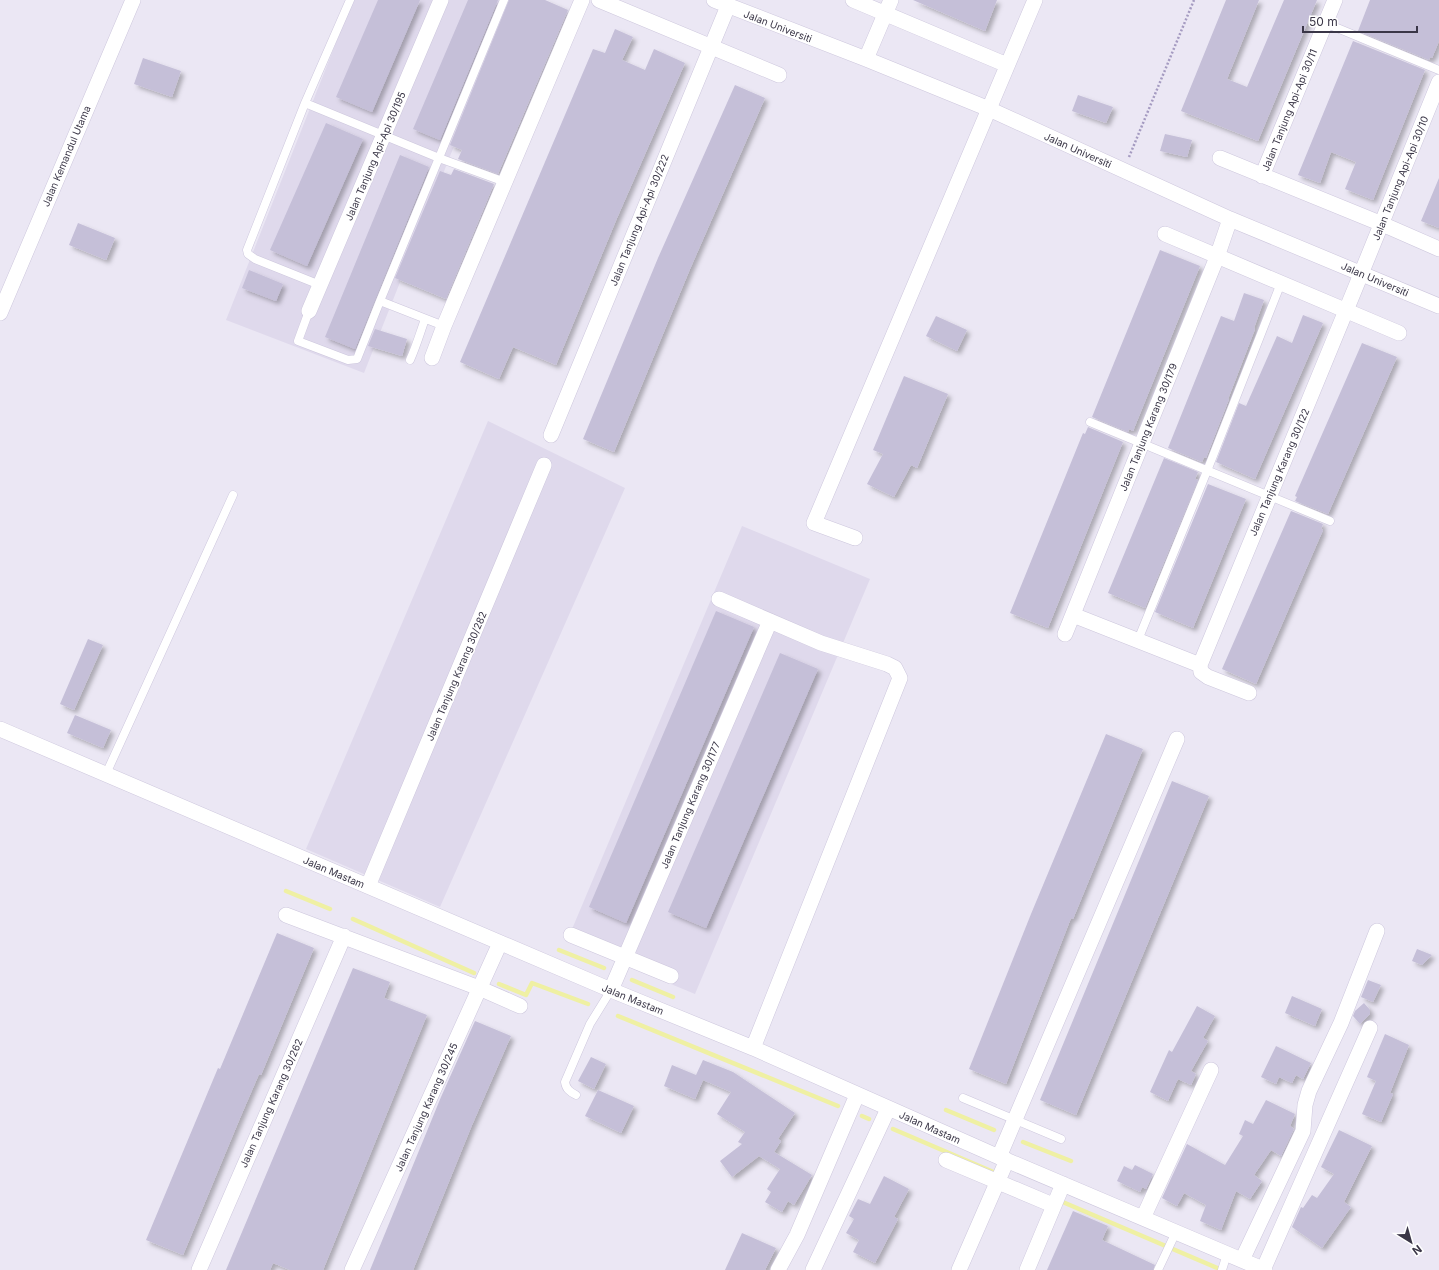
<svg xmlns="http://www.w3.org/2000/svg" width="1439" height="1270" viewBox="0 0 1439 1270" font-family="Inter,sans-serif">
	<defs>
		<filter id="shadow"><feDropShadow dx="3.5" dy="3.5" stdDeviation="2" flood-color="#0004"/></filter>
	</defs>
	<rect width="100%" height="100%" fill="#ebe7f4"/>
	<!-- residential -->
	<path fill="#dfd9ec" d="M353 0H512L364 373 226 320Z
		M488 421 625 488 440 907 306 849Z
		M742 526 870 579 695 994 567 941Z"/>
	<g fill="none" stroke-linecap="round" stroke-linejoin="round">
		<!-- stream -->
		<path stroke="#eff0a3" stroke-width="4.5" d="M286 891 330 909
			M353 919 474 973
			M559 950 604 968
			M632 980 673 997
			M499 984 526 995 532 983 588 1004
			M618 1016 838 1106
			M946 1110 994 1130
			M862 1116 869 1119
			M893 1129 998 1174
			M1023 1142 1071 1161
			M1058 1200 1222 1270"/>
	</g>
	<!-- building -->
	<path fill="#c5bfd8" filter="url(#shadow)" d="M378 0H420L372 112 336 97Z
		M468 0H498L440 140 413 129Z
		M509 0H545L568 10 498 174 458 159 462 150 450 145Z
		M913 0H997L985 31Z
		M1226 0H1259L1227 79 1247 87 1284 0H1317L1258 141 1181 111Z
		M1370 0H1439V41L1432 58 1430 57 1429 60 1358 31Z
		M615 29 633 37 622 60 645 70 654 49 685 63 617 218 556 365 513 347 499 379 460 362 593 49 605 53Z
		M1353 41 1425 70 1373 200 1345 189 1356 162 1331 152 1320 183 1298 175Z
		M143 58 181 71 172 97 134 84Z
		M735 85 765 98 690 269 614 452 583 439 658 258Z
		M1078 95 1113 107 1106 123 1072 111Z
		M326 123 363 139 307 266 270 250Z
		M1165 134 1192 140 1187 157 1160 151Z
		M400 155 429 167 355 349 325 337Z
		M454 169 494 184 446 299 395 278 440 171 451 175Z
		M1439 178V228L1421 221Z
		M78 223 115 238 106 260 69 245Z
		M1160 250 1200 266 1133 431 1129 429 1128 432 1092 417Z
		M249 270 283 284 276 301 242 288Z
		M1244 293 1264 300 1254 328 1255 329 1228 399H1229L1206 458 1204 457 1202 462 1168 448 1221 316 1234 321Z
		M1303 315 1323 323 1255 479 1216 462 1239 403 1246 406 1277 336 1292 343Z
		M936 316 967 330 957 351 926 336Z
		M375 329 407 339 402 356 368 346Z
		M1362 343 1397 357 1328 514 1295 501 1297 497 1295 496Z
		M904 376 948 394 917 468 911 465 894 497 867 484 883 454 873 450Z
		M1088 427 1123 442 1048 628 1010 613 1083 433 1085 434Z
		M1164 458 1198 472 1195 479 1198 480 1145 608 1108 593Z
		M1208 484 1246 499 1193 628 1155 612Z
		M1291 511 1323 524 1321 529 1323 530 1256 684 1222 669Z
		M716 611 754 627 626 923 589 907Z
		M88 639 103 645 74 710 60 704Z
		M780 653 818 669 706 928 668 912Z
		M75 715 111 730 103 748 67 733Z
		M1106 734 1143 749 1073 919 1071 918 1006 1084 969 1069 1031 914Z
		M1172 781 1209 796 1076 1115 1040 1100Z
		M277 933 314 948 261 1075 259 1074 240 1118 183 1255 146 1240 218 1068 220 1069Z
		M1417 949 1432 955 1422 965 1412 961Z
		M353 968 390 982 384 998 427 1015 323 1270H290L273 1263 270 1270H226Z
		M1368 980 1381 985 1373 1002 1361 997Z
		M1292 996 1322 1009 1315 1026 1285 1013Z
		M1364 1003 1370 1010V1014L1360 1024 1353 1016 1355 1011Z
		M1197 1006 1215 1016 1203 1038 1208 1041 1191 1071 1196 1074 1191 1085 1178 1079 1168 1101 1150 1092 1169 1050 1172 1052Z
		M475 1021 511 1036 472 1125 413 1270H370L441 1097Z
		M1385 1034 1409 1045 1390 1093 1393 1094 1381 1122 1362 1114 1376 1081 1367 1077Z
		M1276 1046 1311 1063 1303 1079 1296 1075 1292 1083 1279 1077 1276 1084 1261 1077Z
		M591 1057 606 1064 594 1089 578 1081Z
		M703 1060 733 1072 795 1113 778 1139 781 1141 774 1152 812 1175 794 1205 788 1201 782 1212 765 1202 771 1192 767 1189 780 1169 759 1156 732 1177 720 1161 742 1144 738 1142 745 1132 717 1114 731 1092 703 1080 695 1099 664 1086 672 1065 696 1075Z
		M598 1090 634 1106 621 1133 585 1116Z
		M1266 1100 1295 1114 1290 1126 1294 1129 1281 1156 1271 1150 1254 1175 1262 1181 1250 1199 1236 1191 1221 1230 1200 1221 1206 1205 1184 1193 1177 1206 1162 1198 1187 1144 1225 1165 1243 1136 1239 1134 1245 1120 1253 1124Z
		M1339 1130 1372 1146 1344 1202 1351 1207 1322 1248 1292 1227 1301 1207 1303 1208 1312 1195 1317 1198 1334 1174 1321 1167Z
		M1135 1165 1153 1174 1146 1189 1142 1187 1140 1192 1117 1181 1124 1166 1132 1170Z
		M884 1176 909 1189 894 1217 898 1219 875 1263 853 1252 859 1240 846 1233 854 1219 849 1216 858 1199 870 1204Z
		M1073 1211 1108 1226 1102 1240 1155 1265 1153 1270H1047Z
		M742 1233 776 1248 765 1270H725Z"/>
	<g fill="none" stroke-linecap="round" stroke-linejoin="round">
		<!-- service casing -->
		<g stroke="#cdc7dd" stroke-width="9">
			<path id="service" d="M1325 23 1439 70
				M305 103 439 158 505 182
				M320 285 255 259 248 254 247 250 305 103 350 0
				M380 301 504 0
				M309 311 298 341 348 360 357 359 380 301 444 326
				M410 360C416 347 420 333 425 319
				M1090 422 1330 521
				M1138 640 1207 471 1281 283
				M106 774 233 495
				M576 1095C570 1092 566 1089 565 1082L590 1024 611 990
				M963 1098 1061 1139
				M1158 1270 1176 1232
				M1222 1270 1227 1254"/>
		</g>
		<!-- minor casing -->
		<g stroke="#cdc7dd" stroke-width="16">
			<path id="minor" d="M599 0 779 75
				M714 0 866 59 989 109 1230 219 1439 306
				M853 0 1007 65
				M866 59 891 0
				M1220 158 1382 224 1439 249
				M1262 176 1335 0
				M1165 234 1399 333
				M309 311 441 0
				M0 313 133 0
				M432 358 444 326 582 0
				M551 435 728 6
				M855 538 814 523 1035 0
				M719 599 821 643 887 664 895 668 900 678 753 1048
				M1073 615 1200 665
				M1065 634 1217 257 1230 219
				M1249 693 1208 677 1201 672 1200 665C1279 471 1361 277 1439 82
				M0 729 611 990 753 1048 999 1157 1265 1270
				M368 886 544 465
				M286 915 479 988 520 1006
				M571 935 671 976
				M611 990 770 621
				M999 1157 1177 739
				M946 1160 1048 1203
				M1143 1218 1211 1070
				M1242 1260 1303 1131 1305 1105 1309 1091 1341 1023 1377 931
				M199 1270 344 936
				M352 1270 500 943
				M778 1270 797 1235 857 1095
				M813 1270 888 1109
				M959 1270 1007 1160
				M1027 1270 1063 1184
				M1263 1270 1370 1028"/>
		</g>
		<!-- path -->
		<path stroke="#a59bc1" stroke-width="2.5" stroke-dasharray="2 2" stroke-linecap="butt" d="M1129 157 1194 0"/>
		<!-- service -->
		<use href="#service" stroke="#fff" stroke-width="8"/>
		<!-- minor -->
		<use href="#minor" stroke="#fff" stroke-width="15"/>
	</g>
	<g text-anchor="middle" stroke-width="3" stroke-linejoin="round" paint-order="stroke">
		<!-- street labels -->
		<g font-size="10" fill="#3a3647" stroke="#fff">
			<text transform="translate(778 26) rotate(21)" y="4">Jalan Universiti</text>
			<text transform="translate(1289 110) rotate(-68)" y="4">Jalan Tanjung Api-Api 30/11</text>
			<text transform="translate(1078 150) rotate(24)" y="4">Jalan Universiti</text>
			<text transform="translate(66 156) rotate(-67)" y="4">Jalan Kemandul Utama</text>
			<text transform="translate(375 156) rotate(-67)" y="4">Jalan Tanjung Api-Api 30/195</text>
			<text transform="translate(1400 178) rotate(-68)" y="4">Jalan Tanjung Api-Api 30/10</text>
			<text transform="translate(639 220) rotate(-68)" y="4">Jalan Tanjung Api-Api 30/222</text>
			<text transform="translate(1375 279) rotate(23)" y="4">Jalan Universiti</text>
			<text transform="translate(1148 427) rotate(-68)" y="4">Jalan Tanjung Karang 30/179</text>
			<text transform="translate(1279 472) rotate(-67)" y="4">Jalan Tanjung Karang 30/122</text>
			<text transform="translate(456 676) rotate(-67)" y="4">Jalan Tanjung Karang 30/282</text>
			<text transform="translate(690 805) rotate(-67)" y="4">Jalan Tanjung Karang 30/177</text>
			<text transform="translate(334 872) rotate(23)" y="4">Jalan Mastam</text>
			<text transform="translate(633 999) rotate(22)" y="4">Jalan Mastam</text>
			<text transform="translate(271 1103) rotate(-66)" y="4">Jalan Tanjung Karang 30/262</text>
			<text transform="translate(426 1107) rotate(-66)" y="4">Jalan Tanjung Karang 30/245</text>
			<text transform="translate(930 1127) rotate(24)" y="4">Jalan Mastam</text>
		</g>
	</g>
	<!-- north arrow -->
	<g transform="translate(1411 1242) rotate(143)" stroke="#ffffff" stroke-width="3" paint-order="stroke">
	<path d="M0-3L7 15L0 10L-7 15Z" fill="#3a3647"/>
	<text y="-6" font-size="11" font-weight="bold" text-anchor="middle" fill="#3a3647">N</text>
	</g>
	<!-- scale -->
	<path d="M1303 26v6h114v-6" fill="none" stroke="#3a3647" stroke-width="2"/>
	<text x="1309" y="26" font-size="12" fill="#3a3647" stroke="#ffffff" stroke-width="3" paint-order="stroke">50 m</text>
</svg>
